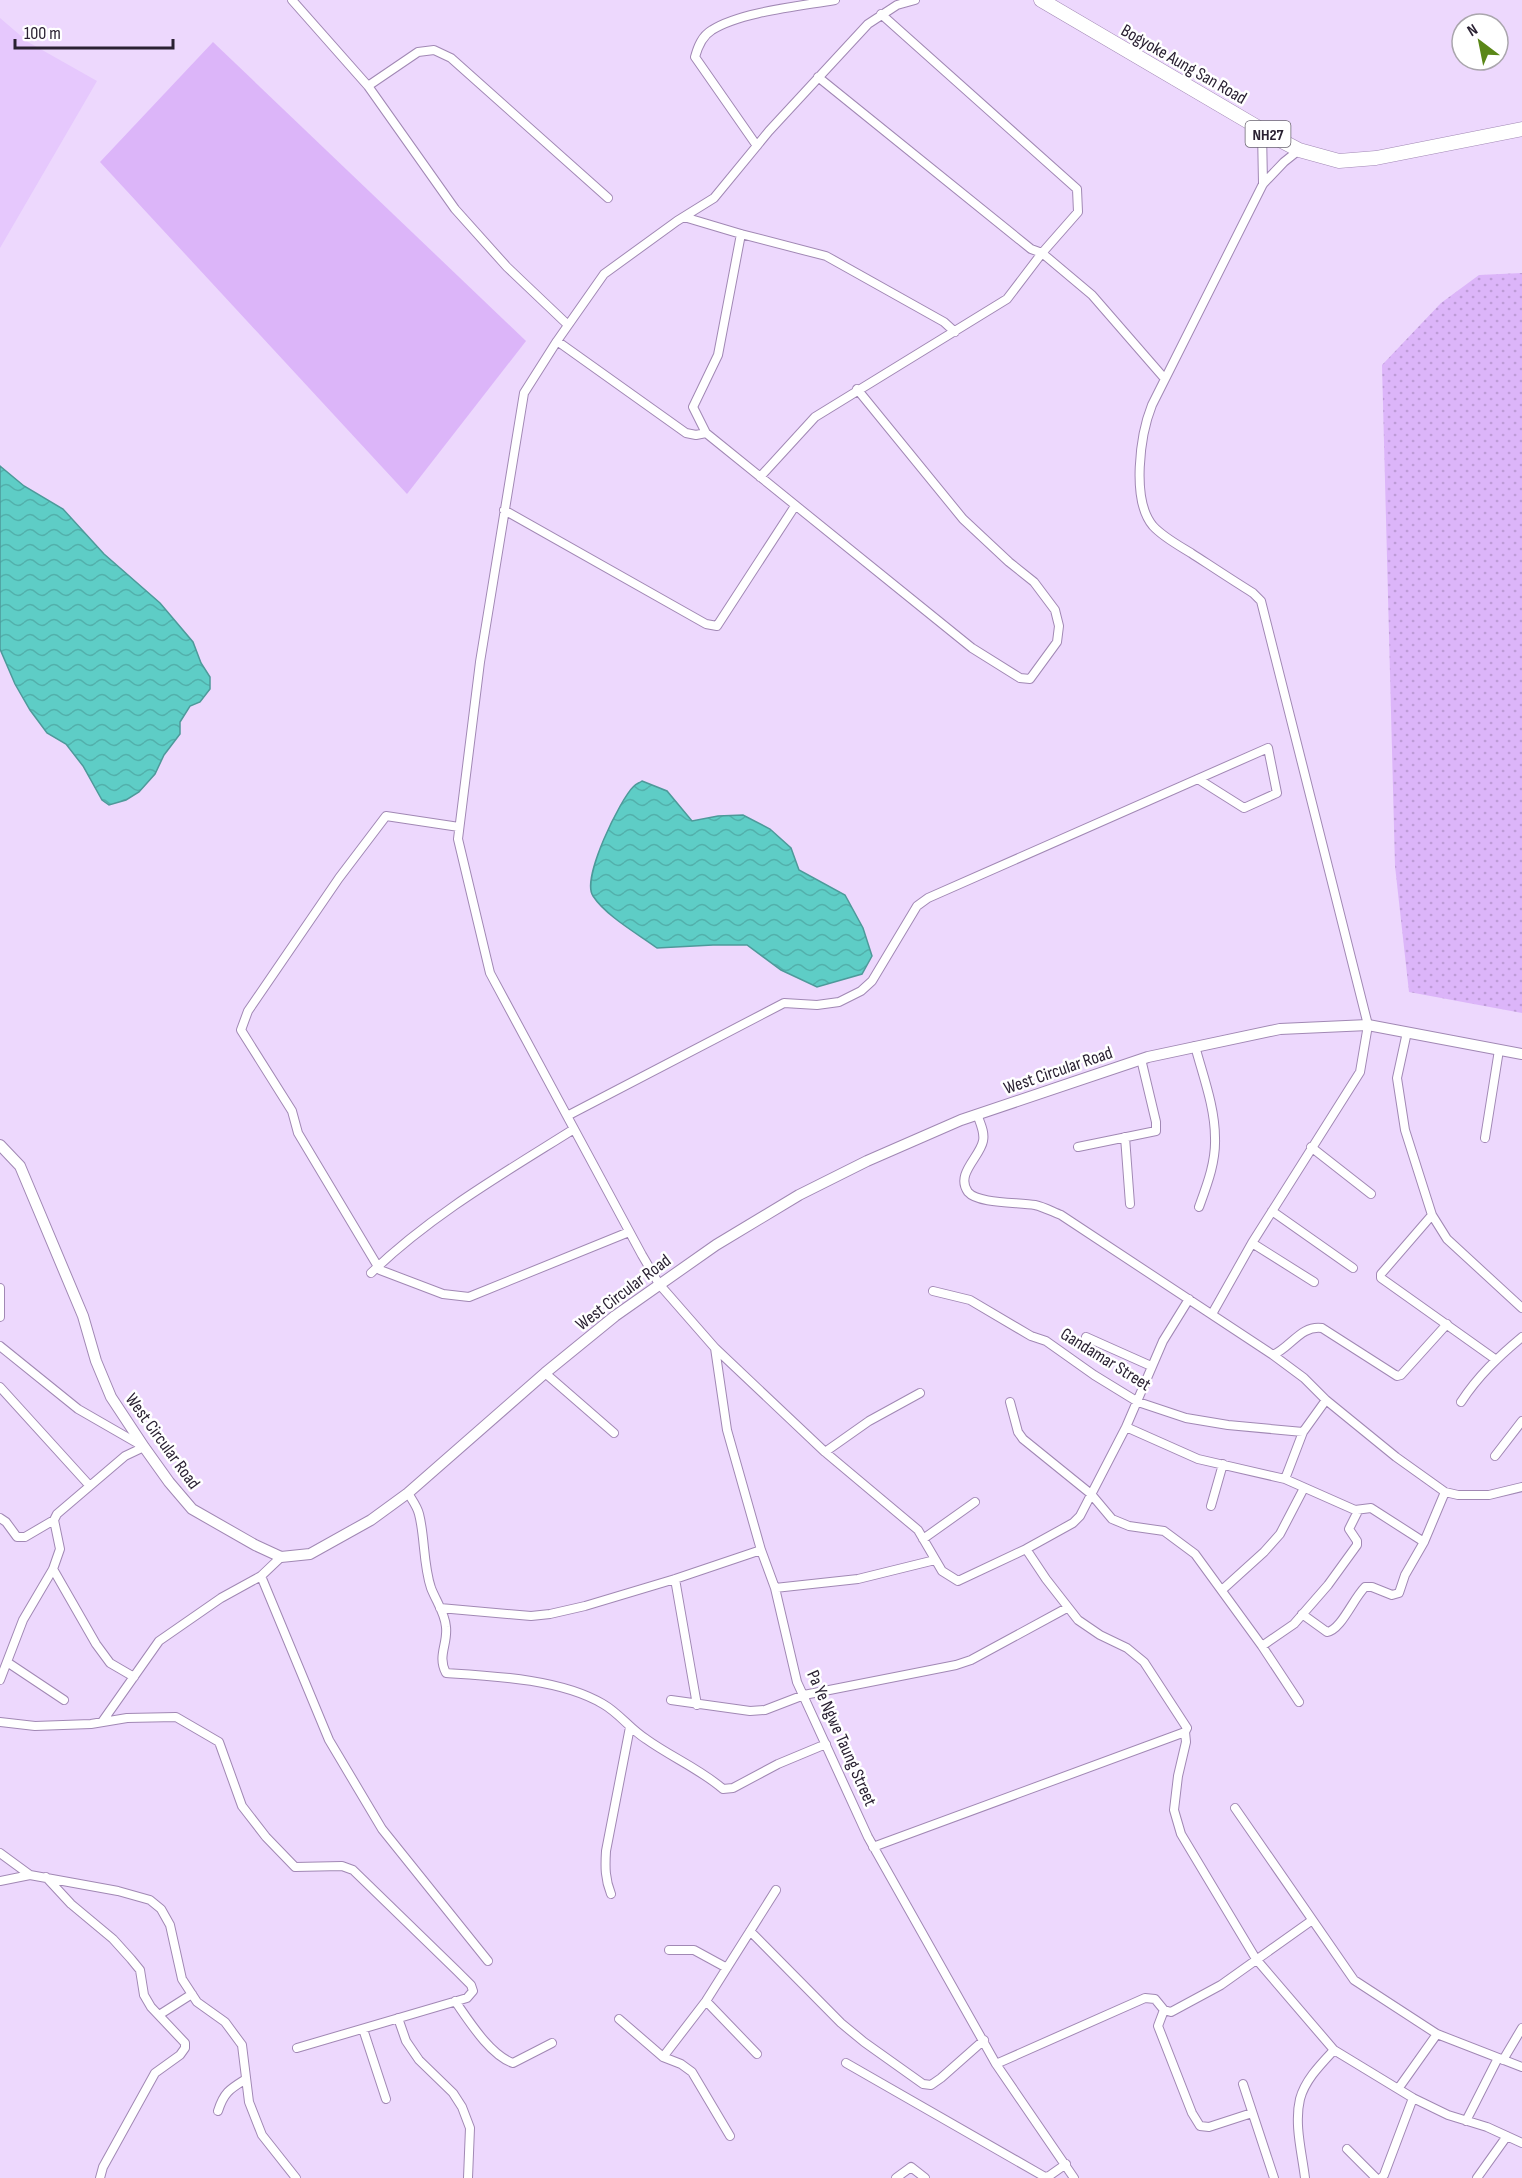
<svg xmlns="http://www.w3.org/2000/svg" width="1522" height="2178" viewBox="0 0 1522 2178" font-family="'Sofia Sans Condensed',sans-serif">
	<defs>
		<pattern id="grass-dots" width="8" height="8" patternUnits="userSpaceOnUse" patternTransform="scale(1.5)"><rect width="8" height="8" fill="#dcb5f9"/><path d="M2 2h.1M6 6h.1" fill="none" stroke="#bd9bd6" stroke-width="1.8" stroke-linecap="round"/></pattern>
		<pattern id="water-waves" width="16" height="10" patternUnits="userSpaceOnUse" patternTransform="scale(1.5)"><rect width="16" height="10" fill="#5ecdc6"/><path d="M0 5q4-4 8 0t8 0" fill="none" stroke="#52b0ab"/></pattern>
	</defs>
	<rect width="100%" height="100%" fill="#edd8fd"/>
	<!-- built -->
	<path fill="#e6c8fd" d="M0 18 28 42 97 81 0 248Z"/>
	<!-- grass -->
	<path fill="url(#grass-dots)" d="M1522 273V1013L1409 992 1395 866 1382 365 1441 303 1479 275Z"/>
	<!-- park -->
	<path fill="#dcb5f9" d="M213 42 526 341 407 494 100 162Z"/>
	<!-- water -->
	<path fill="url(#water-waves)" stroke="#4e999a" stroke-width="1.5" d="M0 466 24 486 63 509 104 554 160 603 193 642 201 663 210 677V689L200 702 190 706 180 722V734L164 755 155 774 139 792 126 800 109 805 102 800 83 766 66 744 47 733 30 710 15 684 0 649Z
		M642 781 667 791 692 821 718 816 743 815 770 829 791 848 799 870 845 895 863 928 872 956 862 974 817 987 781 970 747 945H713L657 948C638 934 606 916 593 896 581 879 620 799 634 786 636 784 639 783 642 781Z"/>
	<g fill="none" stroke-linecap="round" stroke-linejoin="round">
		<!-- minor casing -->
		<g stroke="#a188b4" stroke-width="10">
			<path id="minor" d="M292 0 368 86 455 209 507 267 568 325
				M915 0 897 5 868 24 769 131 714 198 677 221 604 274 557 341 524 393 480 662 458 839 490 973 642 1255 659 1284 715 1348 727 1430 761 1550 775 1588 797 1682 868 1837 996 2064 1074 2178
				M818 77 1031 249 1042 253 1092 295 1165 379
				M368 86 418 52 434 50 451 58 608 198
				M1262 131 1263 184
				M757 146 695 57C698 46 702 36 712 30 740 12 801 6 835 0
				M684 217 741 234 826 256 944 322 955 332
				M557 341 686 433 696 435 706 433 972 648 1020 678 1030 679 1057 642 1059 626 1055 610 1034 582 1009 562 963 519 857 389
				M706 433 693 407 718 355 741 234
				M760 477 815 417 1007 299 1042 253 1078 212 1077 189 881 14
				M504 510 706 624 717 626 795 506
				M459 827 386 816 339 878 248 1011 241 1030 292 1111 298 1133 380 1270 443 1294 469 1297 629 1232
				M1407 1032 1397 1078 1405 1130 1432 1215 1447 1239 1522 1308
				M1195 1046C1203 1076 1215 1107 1215 1138 1216 1162 1207 1185 1199 1207
				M977 1114C980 1123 985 1132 983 1141 980 1157 955 1174 968 1192 978 1204 1019 1202 1035 1205 1044 1207 1053 1212 1061 1215L1273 1355 1304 1378 1326 1400 1396 1457 1445 1492 1458 1495H1489L1522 1487
				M567 1116 784 1003 817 1005 839 1002 861 991 872 981 917 906 928 898 1268 748 1277 793 1244 808 1198 779
				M1125 1137 1130 1204
				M1485 1138 1499 1050
				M1078 1147 1156 1131V1122L1141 1059
				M1311 1147 1371 1194
				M1272 1211 1353 1268
				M1432 1215 1381 1274V1278L1495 1359
				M1252 1243 1314 1282
				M371 1273C431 1215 504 1173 574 1129
				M0 1288V1317
				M933 1291 970 1300 1031 1336 1046 1341 1094 1375 1138 1402 1186 1418 1228 1425 1303 1432 1326 1400
				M1212 1314 1252 1243 1360 1072 1368 1025 1261 601 1253 593C1232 580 1211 566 1191 553 1178 545 1163 537 1153 526 1131 500 1140 435 1152 405L1263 184 1284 162 1299 150
				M1086 1337 1151 1366
				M0 1346 78 1409 144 1447
				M715 1348 825 1452 918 1530 942 1571 958 1581 1026 1549 1073 1523 1080 1516 1126 1427 1163 1341 1189 1299
				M1273 1355C1291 1347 1301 1325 1322 1328L1397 1376 1401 1375 1447 1324
				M545 1373 614 1433
				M0 1387 89 1485
				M1010 1402 1018 1432 1023 1439 1091 1494 1112 1519 1129 1526 1164 1531 1195 1554 1262 1646 1299 1702
				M1461 1402C1478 1376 1498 1357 1522 1337
				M1126 1427 1198 1459 1285 1479 1355 1510 1371 1508 1424 1542
				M825 1452 869 1421 920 1393
				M1495 1456 1522 1421
				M1285 1479 1303 1432
				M408 1493C412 1500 417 1506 419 1514 425 1537 423 1564 431 1588 436 1601 445 1613 446 1627 448 1644 437 1656 446 1673 494 1676 561 1679 603 1704 619 1713 630 1729 646 1739 671 1757 700 1769 723 1789L733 1788 778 1764 826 1744
				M1211 1506 1223 1464
				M0 1518 6 1522 17 1537H25L54 1520
				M923 1539 975 1502
				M1026 1549 1046 1579 1078 1620 1100 1635 1127 1648 1144 1662 1187 1728 1185 1732 1186 1742 1178 1776 1174 1810 1181 1834 1256 1959 1334 2050 1413 2098 1448 2115 1487 2127 1522 2143
				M53 1569 96 1644 110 1663 134 1677
				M261 1576 329 1740 382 1829 488 1961
				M675 1579 697 1705
				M775 1588 858 1579 935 1560
				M1222 1590 1264 1552 1280 1534 1304 1488
				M440 1608 531 1616 550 1614 585 1606 675 1579 761 1550
				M1302 1614 1327 1632C1341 1630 1353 1599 1365 1587H1372L1392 1595 1399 1593 1405 1575 1424 1542 1445 1492
				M1262 1646 1294 1624 1328 1585 1357 1545V1541L1349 1529 1358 1511
				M7 1662 64 1700
				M0 1680 23 1620 53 1569 60 1549 54 1520 57 1514 125 1456 144 1447
				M671 1700 750 1711 765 1710 804 1695 956 1665 971 1660 1065 1609H1069
				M0 1722 35 1726 91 1724 127 1718 176 1717 219 1742 242 1806 266 1837 295 1867 342 1866 353 1870 457 1971 471 1985 473 1991 467 1998 297 2048
				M102 1722 159 1641 221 1598 261 1576 281 1557
				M1235 1808 1354 1980 1437 2034 1522 2067
				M873 1847 1185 1732
				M0 1853 30 1875 118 1891 150 1900 161 1909 170 1925 182 1979 197 2002 225 2022 242 2045 249 2102 262 2135 296 2178
				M46 1877 71 1904 113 1939 131 1959 140 1970 144 1995 151 2007 185 2043V2048L180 2055 155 2073 103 2167 100 2178
				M0 1881 30 1875
				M611 1894C605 1879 605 1867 606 1851L630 1727
				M750 1931 841 2023 864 2042 923 2084 931 2085 941 2078 984 2040
				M669 1950H694L727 1968
				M455 2001C469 2021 490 2055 513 2063L552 2043
				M706 2001 757 2054
				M1164 2010 1158 2026 1192 2113 1200 2126 1209 2127 1252 2113
				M159 2015 192 1994
				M398 2018 406 2041 419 2060 453 2093 462 2107 470 2128 468 2178
				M619 2019 663 2057 681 2064 692 2072 730 2136
				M363 2029 386 2099
				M663 2057 706 2001 776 1890
				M1503 2060 1522 2028
				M846 2063 1045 2177 1049 2176 1066 2164
				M996 2064 1145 1998 1155 1999 1164 2010 1171 2012 1221 1985 1311 1921
				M1243 2084 1274 2178
				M1398 2089 1437 2034
				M218 2111C224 2092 230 2089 246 2079
				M1466 2121 1498 2058
				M1347 2149 1376 2178
				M896 2178 911 2167 925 2178
				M1305 2178C1302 2153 1294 2124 1300 2099 1305 2080 1321 2064 1334 2050
				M1381 2178 1384 2175 1413 2098
				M1477 2178 1507 2136"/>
		</g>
		<!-- tertiary casing -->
		<g stroke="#a188b4" stroke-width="12">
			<path id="tertiary" d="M0 1145 20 1166 83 1316 96 1361 111 1397 144 1447 169 1482 192 1509 255 1545 281 1557 310 1554 371 1520 408 1493 545 1373 615 1316 716 1245 799 1195 867 1161 961 1120 1148 1057 1280 1029 1368 1025 1522 1054"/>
		</g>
		<!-- trunk casing -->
		<g stroke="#a188b4" stroke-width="15">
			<path id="trunk" d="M1041 0 1276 138 1299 150 1339 161 1376 158 1522 129"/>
		</g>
		<!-- minor -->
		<use href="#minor" stroke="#fff" stroke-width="8"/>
		<!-- tertiary -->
		<use href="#tertiary" stroke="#fff" stroke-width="10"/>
		<!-- trunk -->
		<use href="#trunk" stroke="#fff" stroke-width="14"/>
	</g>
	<g text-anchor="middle" stroke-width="5" stroke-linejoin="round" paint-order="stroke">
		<!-- shield labels -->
		<rect fill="#fff" stroke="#6a6470" stroke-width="1.5" x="1245.5" y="121" width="45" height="26" rx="4.5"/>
		<g font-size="16" font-weight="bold" fill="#2a2132">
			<text x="1268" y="140">NH27</text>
		</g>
		<!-- street labels -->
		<g font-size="18" fill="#2a2132" stroke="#fff">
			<text transform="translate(1184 64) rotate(30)" y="6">Bogyoke Aung San Road</text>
			<text transform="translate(1058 1070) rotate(-19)" y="6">West Circular Road</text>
			<text transform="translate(623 1292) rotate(-37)" y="6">West Circular Road</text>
			<text transform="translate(1106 1359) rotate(32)" y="6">Gandamar Street</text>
			<text transform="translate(163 1441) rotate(54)" y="6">West Circular Road</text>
			<text transform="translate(842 1738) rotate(66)" y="6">Pa Ye Ngwe Taung Street</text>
		</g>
	</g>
	<!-- north arrow -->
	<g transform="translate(1480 42) rotate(328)"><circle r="28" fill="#ffffff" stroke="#aaa6ad" stroke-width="1.5"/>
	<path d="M0-4.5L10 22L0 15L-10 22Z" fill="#5a8717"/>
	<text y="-9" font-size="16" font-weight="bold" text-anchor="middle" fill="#2a2132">N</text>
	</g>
	<!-- scale -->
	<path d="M15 39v9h158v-9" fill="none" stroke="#2a2132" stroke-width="3"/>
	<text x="24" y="39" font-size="18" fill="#2a2132" stroke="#ffffff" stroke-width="4.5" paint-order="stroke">100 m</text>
</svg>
